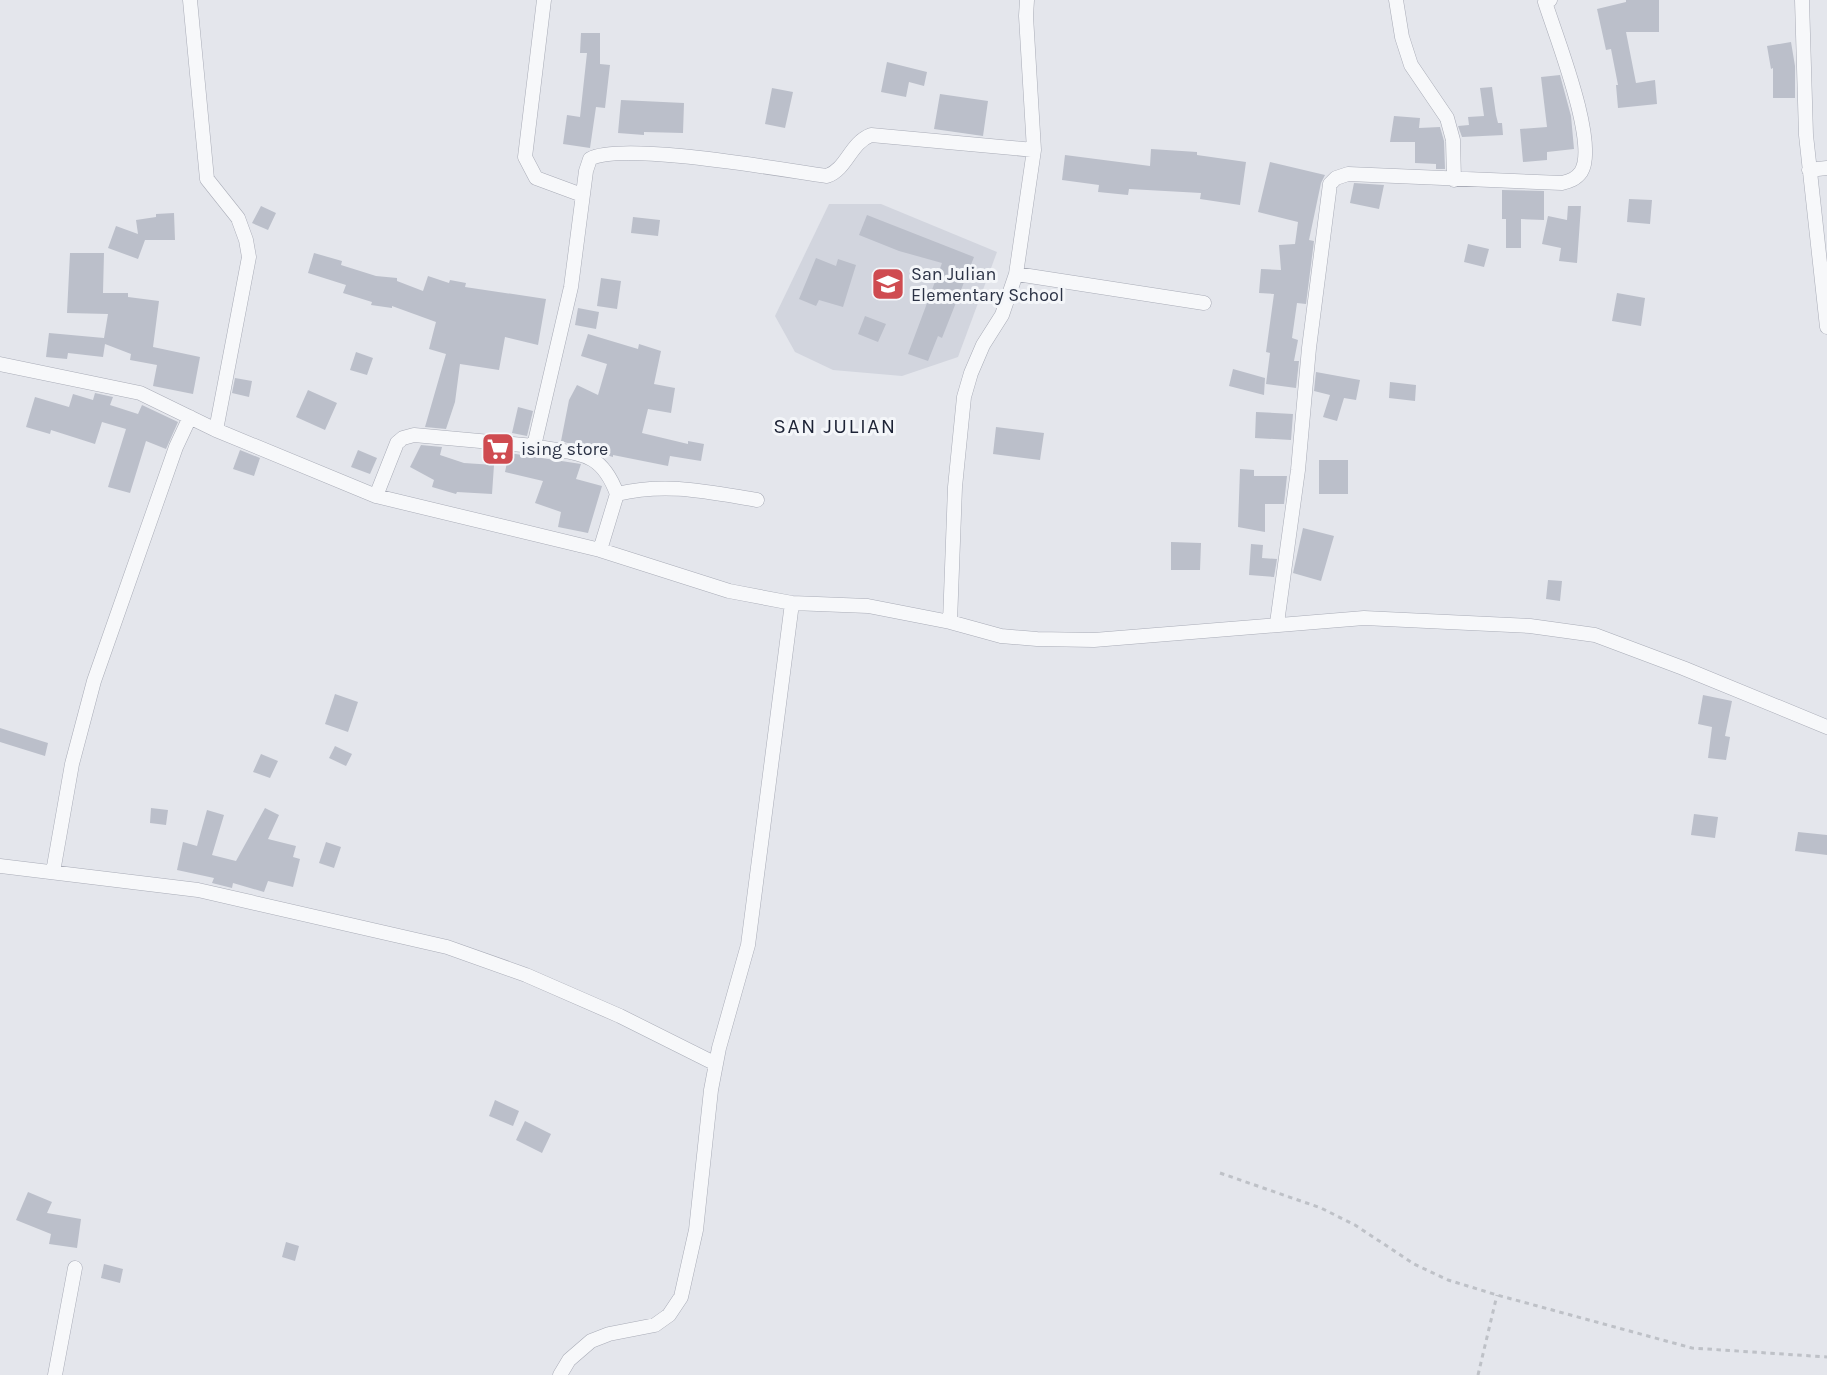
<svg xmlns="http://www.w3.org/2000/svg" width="1827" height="1375" viewBox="0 0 1827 1375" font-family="Karla,sans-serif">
	<rect width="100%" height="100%" fill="#e4e6ec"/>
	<!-- built -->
	<path fill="#d2d5de" d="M829 204H881L997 252 958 357 902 376 833 370 795 352 775 316Z"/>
	<!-- building -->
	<path fill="#bbbfca" d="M1626 0H1659V32H1626L1636 83 1655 80 1657 104 1618 108 1616 85H1618L1611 49 1606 50 1597 9 1626 2Z
		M581 33H600V64L610 65 605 108 596 107 590 148 563 144 567 115 580 117 587 53H580Z
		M1791 42 1795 66V98H1773V68L1771 69 1767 46Z
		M887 62 927 72 924 86 909 82 906 97 881 92Z
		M1560 75 1571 116 1574 149 1547 152V160L1523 162 1520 129 1547 127 1541 77Z
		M1492 87 1496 115 1498 123H1502L1503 135 1462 137 1458 126 1469 125 1468 117 1484 116 1480 88Z
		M772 88 793 92 785 128 765 124Z
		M940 94 988 101 983 136 934 129Z
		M621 100 684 103 683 133 644 132V135L618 133Z
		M1394 116 1420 118 1419 128 1440 127 1444 141 1445 169H1436V164L1415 163V142H1390Z
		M1151 149 1197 152V155L1246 162 1240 205 1200 199 1201 193 1129 189 1128 195 1098 192 1099 185 1062 180 1065 155 1150 166Z
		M1270 162 1325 175 1321 183 1309 240 1314 241 1306 304 1297 303 1292 338 1298 340 1294 361H1299L1296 388 1266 384 1270 353 1266 352 1274 294 1259 293 1261 269 1281 270 1279 245 1295 244 1298 222 1258 212Z
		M1354 183 1384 185 1379 209 1350 203Z
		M1502 190 1544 191V220L1521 219V248H1506V219H1502Z
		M1629 199 1652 200 1650 224 1627 222Z
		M261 206 276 213 268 230 252 223Z
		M1568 206H1581L1577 263 1559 261 1561 248 1542 244 1548 216 1567 220Z
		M174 213 175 240H145L138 259 108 248 116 226 138 234 136 220 156 217V214Z
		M867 215 974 257 942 338 938 336 928 361 908 354 942 263 899 251 859 235Z
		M633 217 660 220 658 236 631 233Z
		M1468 244 1489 249 1484 267 1464 262Z
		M70 253H104L103 293H128V297L159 301 153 347 200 357 193 394 153 386 157 365 130 360 131 354 105 344 103 357 68 353 67 359 46 357 49 333 104 338 108 314 67 313Z
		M314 253 342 261 341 265 376 276 397 278V281L423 291 428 276 449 283 450 280 466 283 465 287 546 299 538 345 505 337 499 370 460 364 455 402 446 429 425 427 446 354 429 349 436 322 392 306V308L371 305 372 302 343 293 346 285 308 273Z
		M816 258 836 266 838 259 856 265 843 307 819 300 816 306 799 299Z
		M601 278 621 281 617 309 597 306Z
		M1617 293 1645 298 1641 326 1612 321Z
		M578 308 599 312 596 329 575 325Z
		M865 316 886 324 878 342 858 334Z
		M588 334 638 349 639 344 661 351 654 384 675 388 671 413 648 409 642 433 688 444V441L704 444 701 461 670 456 668 466 613 455V457L561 441 569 400 577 385 598 395 607 364 581 356Z
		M356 352 373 358 367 375 350 370Z
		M1233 369 1265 378 1264 395 1229 386Z
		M1316 372 1360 380 1356 400 1344 398 1337 421 1323 417 1330 395 1314 391Z
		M235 378 252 381 249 397 232 393Z
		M1390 382 1416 385 1415 401 1389 398Z
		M308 390 337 403 325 430 296 417Z
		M95 393 113 397 110 405 138 414 142 405 178 422 166 449 146 441 130 493 108 487 126 429 102 422 95 444 51 430 50 434 26 427 35 397 69 407 73 394 93 400Z
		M518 407 533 411 527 436 512 433Z
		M1256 412 1293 414 1291 440 1255 438Z
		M996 427 1044 433 1040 460 993 454Z
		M421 445 442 447 440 455 464 463 494 465 492 494 457 492 456 494 432 487 434 480 410 467Z
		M240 450 260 458 254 476 233 469Z
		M358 450 377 458 370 474 351 467Z
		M509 453 581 464 576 479 602 486 588 533 558 527 561 512 535 503 543 481 505 472Z
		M1319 460H1348V494H1319Z
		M1240 469 1254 470V476H1287L1284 504H1265V532L1238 527Z
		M1303 528 1334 536 1321 581 1293 573Z
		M1171 542 1201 543 1200 570H1171Z
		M1251 544 1263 545 1262 558 1277 559 1274 577 1249 575Z
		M1548 580 1562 581 1560 601 1546 599Z
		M335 694 358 702 348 732 325 724Z
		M1703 695 1732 701 1725 736 1730 737 1726 760 1708 758 1712 727 1698 724Z
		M0 728 48 743 45 756 0 742Z
		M335 746 352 754 346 766 329 758Z
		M261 754 278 761 270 778 253 772Z
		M151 808 168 810 166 825 150 823Z
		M265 808 279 815 268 839 296 846 293 857 300 859 293 887 268 881 264 892 233 883 232 888 212 883 214 878 177 870 183 842 197 846 207 810 224 815 212 855 236 861Z
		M1694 814 1718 817 1715 838 1691 835Z
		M1798 832 1827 835V855L1795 851Z
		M326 842 341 847 334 868 319 863Z
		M495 1100 519 1111 513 1126 489 1116Z
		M525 1121 551 1134 542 1153 516 1140Z
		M28 1192 52 1202 47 1213 81 1219 77 1248 49 1244 51 1234 16 1220Z
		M286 1242 299 1246 295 1261 282 1257Z
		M104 1264 123 1269 120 1283 101 1278Z"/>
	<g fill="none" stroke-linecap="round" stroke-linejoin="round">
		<!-- street casing -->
		<g stroke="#a9acb7" stroke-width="15">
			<path id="street" d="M190 0 207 179 238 218 246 240 249 257 216 430
				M544 0 525 157 536 178 582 195
				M1396 0 1402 37 1411 65 1447 118 1453 140 1454 180
				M1802 0 1806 135 1827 327
				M1809 170 1827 168
				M1016 274 1204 303
				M0 364 140 393 216 430 376 496 600 550 729 591 792 603 868 606 950 622 1001 636 1037 639 1094 640 1364 618 1530 626 1595 635 1683 668 1827 727
				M534 446C577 455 600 448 617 494L600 550
				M617 494C667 482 708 492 757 500
				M376 496 397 443 403 438 414 435 534 446 571 287 586 171 590 159C621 141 783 170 827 176 847 169 850 143 871 135L1034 150
				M950 622 955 487 964 397 971 373 983 345 1002 315 1016 274 1034 150 1026 16 1027 0
				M1277 623 1298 470 1309 348 1330 184 1336 178 1348 174 1562 183C1570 181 1576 179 1581 172 1599 144 1555 34 1545 2L1550 0
				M0 866 198 890 447 947 526 975 620 1016 716 1064
				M53 872 72 764 94 681 176 447 190 417
				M55 1375 75 1268
				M560 1375 569 1360 591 1341 609 1334 655 1325 669 1315 681 1297 696 1230 711 1090 719 1048 748 945 792 603"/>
		</g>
		<!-- path -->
		<path stroke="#bec1c7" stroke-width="3" stroke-dasharray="4.5 4.5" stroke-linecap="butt" d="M1220 1173 1321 1208 1355 1225 1414 1264 1448 1280 1497 1295 1692 1348 1827 1357
			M1478 1375 1497 1295"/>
		<!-- street -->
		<use href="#street" stroke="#f7f8fa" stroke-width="14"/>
	</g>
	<!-- icons -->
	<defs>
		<g id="school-square" transform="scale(1.725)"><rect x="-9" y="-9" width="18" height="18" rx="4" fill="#cf4b50" stroke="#f4f6f9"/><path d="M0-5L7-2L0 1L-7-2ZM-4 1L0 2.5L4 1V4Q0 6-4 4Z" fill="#fff"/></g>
		<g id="supermarket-square" transform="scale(1.725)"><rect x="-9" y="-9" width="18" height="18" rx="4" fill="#cf4b50" stroke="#f4f6f9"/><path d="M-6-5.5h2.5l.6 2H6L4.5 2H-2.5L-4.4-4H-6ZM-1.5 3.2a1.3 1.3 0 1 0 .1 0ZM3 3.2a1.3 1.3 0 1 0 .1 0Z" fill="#fff"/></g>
	</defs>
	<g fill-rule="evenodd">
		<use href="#school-square" x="888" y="284"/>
		<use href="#supermarket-square" x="498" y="449"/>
	</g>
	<g text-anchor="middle" stroke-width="6" stroke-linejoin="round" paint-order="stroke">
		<!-- poi labels -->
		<g font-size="18" fill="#2b3245" stroke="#f4f6f9" text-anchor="start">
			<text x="911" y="280">San Julian<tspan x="911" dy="21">Elementary School</tspan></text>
			<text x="521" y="455">ising store</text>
		</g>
		<!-- quarter labels -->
		<g font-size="21" letter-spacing="1.5" fill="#1d2336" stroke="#f4f6f9">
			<text x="835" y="433">SAN JULIAN</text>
		</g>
	</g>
</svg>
